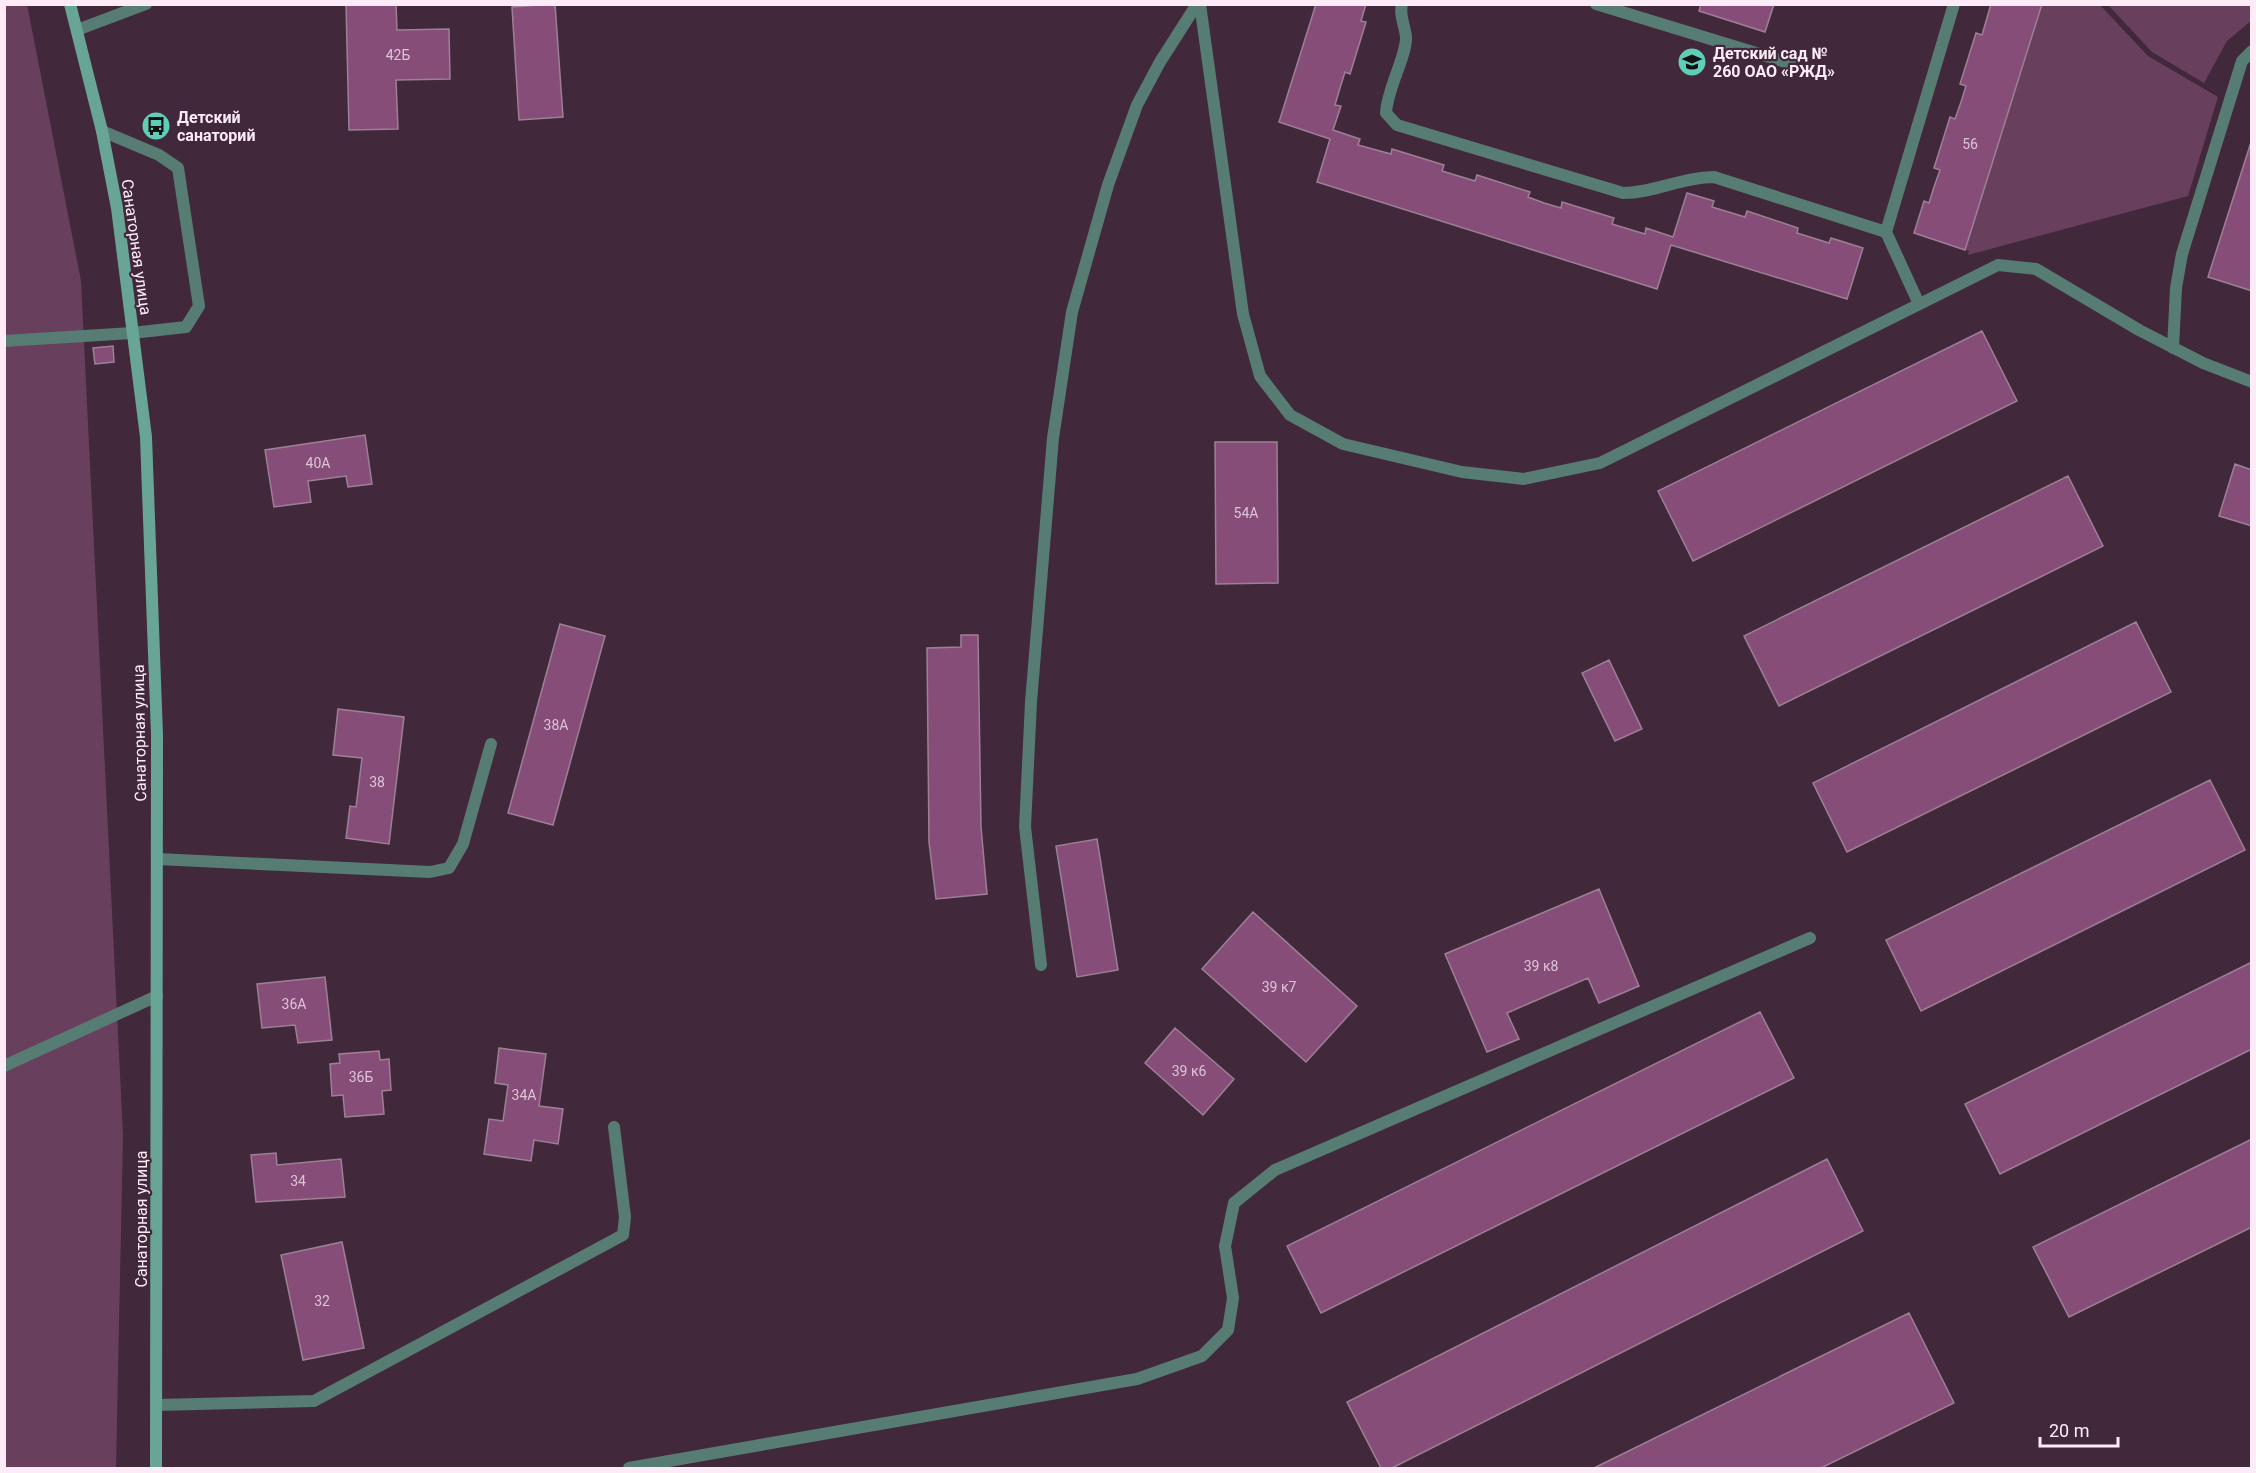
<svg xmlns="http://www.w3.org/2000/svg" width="2256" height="1473" viewBox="0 0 2256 1473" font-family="Roboto,sans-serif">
	<rect width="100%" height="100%" fill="#41283b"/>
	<!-- green -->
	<path fill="#693f5e" d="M27 4 81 281 123 1135 116 1468H5L4 5Z
		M2042 5H2100L2148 56 2218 97 2188 196 1968 255 1969 251 1965 250Z
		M2108 5H2251V21L2227 41 2204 83 2152 52Z"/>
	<!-- building -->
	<path fill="#864d78" stroke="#9d8095" stroke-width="1.5" d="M346 4H396L397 30 449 29 450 79 396 80 398 129 349 130Z
		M555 4 563 117 519 120 512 7Z
		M1316 4H1366L1361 21 1366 22 1350 74 1345 72 1340 88 1335 105 1341 106 1333 130 1360 139 1358 145 1391 154 1392 149 1444 165 1442 171 1475 181 1477 175 1530 192 1528 197 1544 203 1561 208 1562 202 1614 218 1612 224 1645 234 1646 228 1673 237 1687 193 1714 201 1712 207 1745 217 1747 211 1798 228 1797 233 1829 243 1831 238 1863 248 1847 299 1671 245 1657 289 1317 182 1330 139 1279 122Z
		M1701 4H1774L1765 32 1699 11Z
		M1991 4H2042L1965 250 1914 233 1924 201 1929 203 1934 187 1940 170 1934 168 1950 117 1955 119 1961 102 1966 86 1960 84 1976 33 1982 35Z
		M2252 139V291L2208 277Z
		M1982 331 2017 401 1693 561 1658 491Z
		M113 346 114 362 95 364 93 348Z
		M365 435 372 484 348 487 346 476 308 481 311 502 274 507 265 450Z
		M1215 442H1277L1278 583 1216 584Z
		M2235 464 2252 470V526L2219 516Z
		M2068 476 2103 546 1779 706 1744 636Z
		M2136 622 2171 692 1847 852 1813 783Z
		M560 624 605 636 553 825 508 813Z
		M961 635H978L981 827 987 894 936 899 929 842 927 648 961 647Z
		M1609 660 1642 729 1615 741 1582 673Z
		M338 709 404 717 389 844 346 838 350 806 356 807 362 758 333 755Z
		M2210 780 2245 850 1921 1011 1886 940Z
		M1097 839 1118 970 1077 977 1056 846Z
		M1599 889 1639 986 1599 1003 1588 978 1507 1013 1519 1039 1487 1052 1445 954Z
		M1253 912 1357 1006 1306 1062 1202 969Z
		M2252 962V1049L2000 1174 1965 1104Z
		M325 977 332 1040 298 1043 295 1025 262 1028 257 984Z
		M1760 1012 1794 1078 1321 1313 1287 1246Z
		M1175 1028 1234 1079 1203 1115 1145 1063Z
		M499 1048 546 1054 539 1106 563 1109 558 1144 534 1140 531 1161 484 1154 489 1119 503 1121 508 1085 495 1083Z
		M379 1051 380 1060 389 1059 391 1090 382 1091 384 1114 345 1117 343 1095 332 1096 330 1064 340 1063 339 1054Z
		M2252 1139V1227L2069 1317 2033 1247Z
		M276 1153 277 1165 341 1159 345 1197 256 1202 251 1155Z
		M1827 1159 1863 1231 1392 1468H1381L1347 1402Z
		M342 1242 364 1348 303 1360 281 1255Z
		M1909 1313 1954 1403 1821 1468H1594Z"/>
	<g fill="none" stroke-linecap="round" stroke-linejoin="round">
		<!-- service -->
		<path stroke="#577c73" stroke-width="12" d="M1402 4C1399 15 1405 26 1406 37 1407 55 1387 89 1386 113L1397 125 1623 193C1654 193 1682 177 1714 177L1886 232
			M1596 4 1792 64
			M77 30 146 4
			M1919 304 1886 232 1954 4
			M4 341 132 333 186 327 199 306 178 168 159 155 102 131
			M157 859 430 872 449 868 463 844 491 744
			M1041 965 1025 827 1031 702 1053 438 1072 312 1108 185 1137 105 1160 62 1197 4
			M4 1066 157 996
			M157 1405 314 1401 623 1235 625 1217 614 1127
			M629 1468 1137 1379 1202 1356 1228 1330 1233 1298 1225 1246 1234 1203 1275 1170 1810 938"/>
		<!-- minor -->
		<path stroke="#577c73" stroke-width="12" d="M1200 4 1243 314 1260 376 1290 415 1343 444 1462 472 1524 479 1600 463 1998 265 2036 269 2139 330 2203 363 2252 382
			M2173 348 2176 288 2182 254 2242 61 2252 51"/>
		<!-- secondary -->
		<path stroke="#69a597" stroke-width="12" d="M70 4 102 131 117 208 146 437 157 735 156 1468"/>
	</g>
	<!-- icons -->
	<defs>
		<g id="school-disc" transform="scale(1.5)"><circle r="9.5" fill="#5eceb7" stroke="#41283b"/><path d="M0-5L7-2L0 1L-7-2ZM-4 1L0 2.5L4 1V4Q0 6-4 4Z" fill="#111"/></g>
		<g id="bus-disc" transform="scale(1.5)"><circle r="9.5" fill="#5eceb7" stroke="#41283b"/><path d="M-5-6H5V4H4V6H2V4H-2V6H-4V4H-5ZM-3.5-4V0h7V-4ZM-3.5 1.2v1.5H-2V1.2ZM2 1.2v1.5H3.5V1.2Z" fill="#111"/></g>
	</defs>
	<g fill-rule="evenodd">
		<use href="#school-disc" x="1692" y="62"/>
		<use href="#bus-disc" x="156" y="126"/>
	</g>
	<g text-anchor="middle" stroke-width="4.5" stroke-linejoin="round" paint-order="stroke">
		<!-- number labels -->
		<g font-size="14" fill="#dfc4d8">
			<text x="398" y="60">42Б</text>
			<text x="1970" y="149">56</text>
			<text x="318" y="468">40А</text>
			<text x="1246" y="518">54А</text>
			<text x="556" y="730">38А</text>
			<text x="377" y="787">38</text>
			<text x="1541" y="971">39 к8</text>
			<text x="1279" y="992">39 к7</text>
			<text x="294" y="1009">36А</text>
			<text x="1189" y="1076">39 к6</text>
			<text x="361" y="1082">36Б</text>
			<text x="524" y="1100">34А</text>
			<text x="298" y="1186">34</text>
			<text x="322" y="1306">32</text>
		</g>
		<!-- poi labels -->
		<g font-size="16" font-weight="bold" fill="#fdecf8" stroke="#41283b" text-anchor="start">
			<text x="1713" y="59">Детский сад №<tspan x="1713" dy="18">260 ОАО «РЖД»</tspan></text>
			<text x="177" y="123">Детский<tspan x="177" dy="18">санаторий</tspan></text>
		</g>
		<!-- street labels -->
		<g font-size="16" fill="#fdecf8" stroke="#41283b">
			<text transform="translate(137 247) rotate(82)" y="6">Санаторная улица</text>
			<text transform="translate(139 733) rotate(-91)" y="6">Санаторная улица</text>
			<text transform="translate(141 1219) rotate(-90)" y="6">Санаторная улица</text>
		</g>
	</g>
	<!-- border -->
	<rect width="2256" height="1473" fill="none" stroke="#fdecf8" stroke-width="12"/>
	<!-- scale -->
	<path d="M2040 1437v9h78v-9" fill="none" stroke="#fdecf8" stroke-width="3"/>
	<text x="2049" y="1437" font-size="18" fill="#fdecf8" stroke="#41283b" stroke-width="4.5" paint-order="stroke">20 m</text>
</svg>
